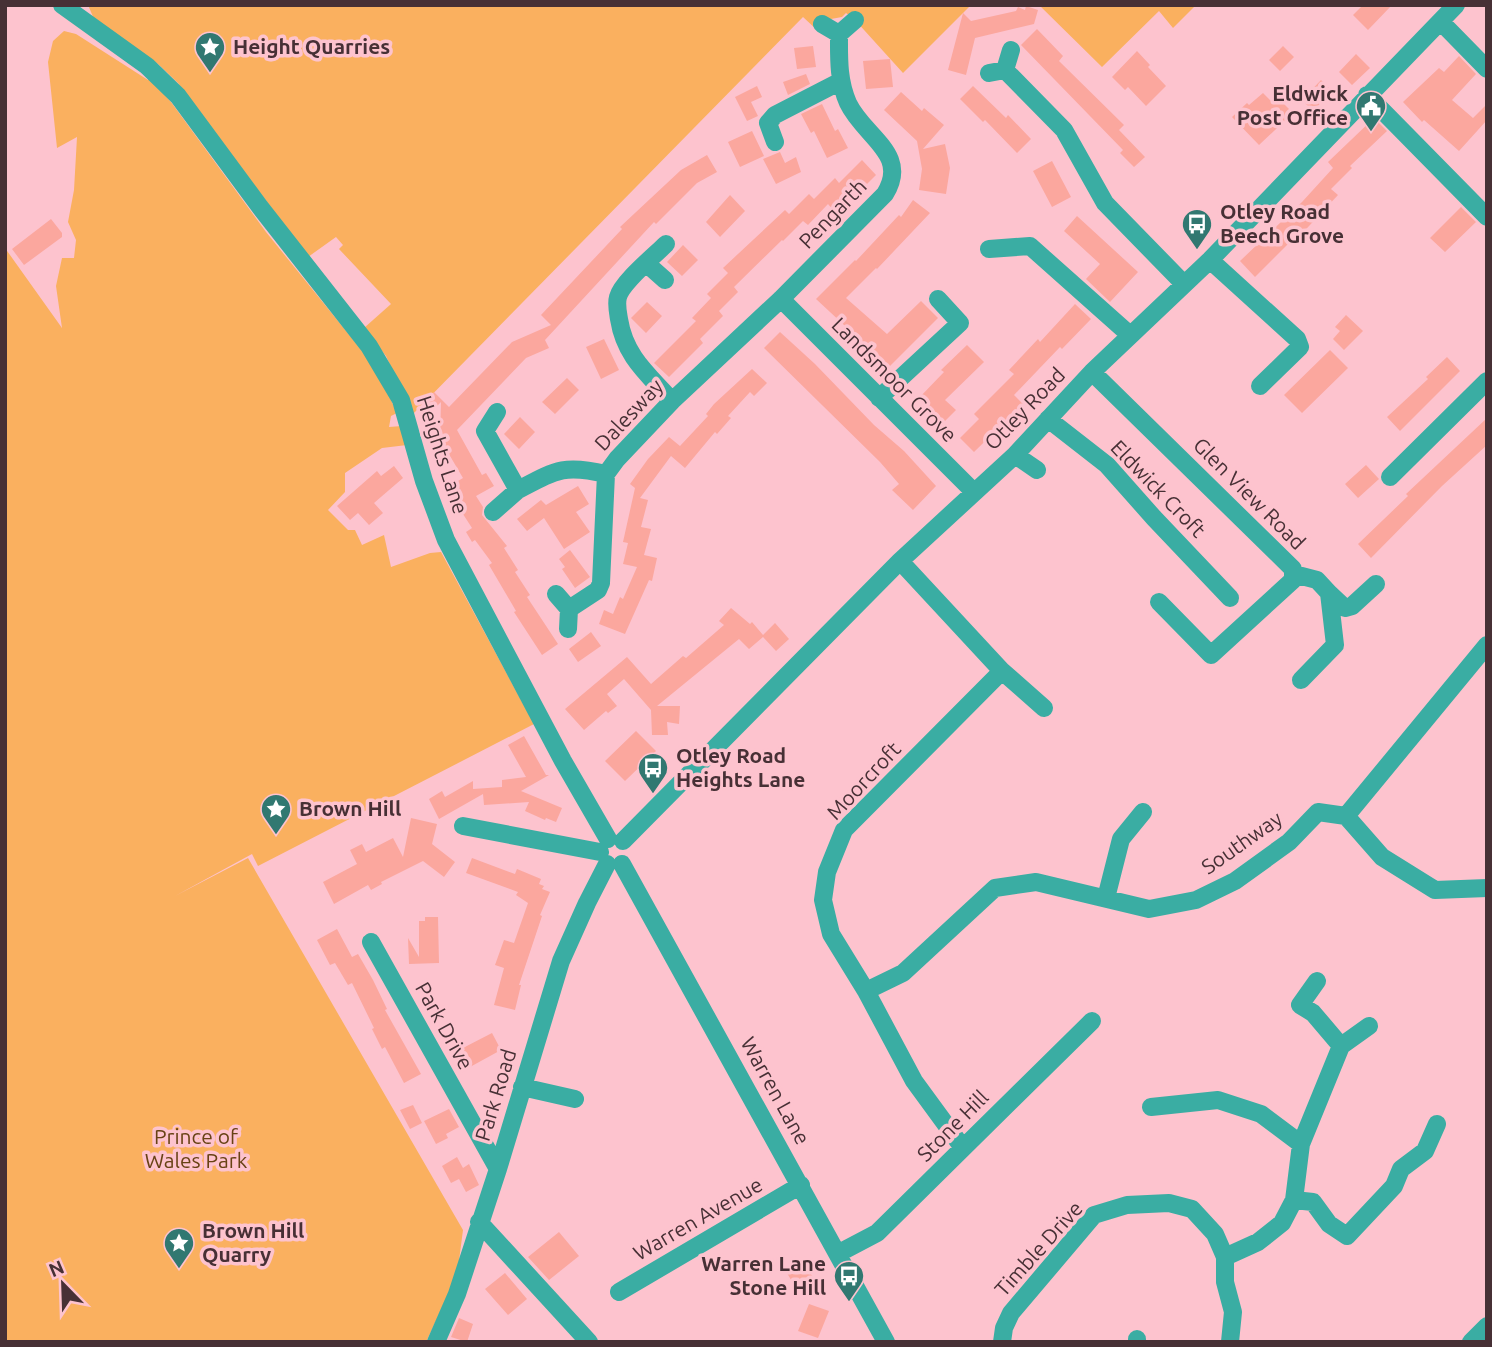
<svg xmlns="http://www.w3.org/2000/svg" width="1492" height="1347" viewBox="0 0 1492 1347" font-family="Ubuntu,sans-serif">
	<rect width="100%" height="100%" fill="#fdc3ce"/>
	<!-- green -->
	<path fill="#fab05f" d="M88 5H971L903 73 855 20 846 13 842 17 831 19 817 30 803 17 413 414 386 356 364 328 391 304 339 249 343 245 336 237 308 257 178 83 158 64 94 19Z
		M1039 5H1196L1173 28 1159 11 1102 67Z
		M64 31 76 34 148 80 149 77 171 102 266 232 376 368 397 413 391 416 389 427 402 426 407 445 382 448 345 473V492L328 510 348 530H355L362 545 384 535 391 567 430 553 441 552 534 724 258 866 252 854 175 896 248 858 463 1230 457 1276 426 1342H5V248L62 328 56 286 62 258H74L76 240 68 222 74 190 77 137 57 148 48 62 53 41Z"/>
	<!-- building -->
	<path fill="#fba79e" d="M1363 5H1392L1368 30 1353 15Z
		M1026 6 1038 10 1034 24 975 38 966 75 948 70 963 13 971 21 1016 11 1018 7 1025 10Z
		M1037 29 1063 56 1059 61 1124 125 1119 130 1145 157 1134 167 1120 153 1123 150 1021 45Z
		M813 46 816 67 797 69 794 48Z
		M1283 46 1294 57 1280 71 1269 60Z
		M1137 51 1150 65 1148 67 1166 86 1146 106 1128 87 1125 90 1112 77Z
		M1356 54 1370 68 1352 85 1339 72Z
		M1459 56 1476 74 1452 100 1473 118 1487 104V120L1459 151 1424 120 1422 122 1403 102 1439 68 1444 72Z
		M890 59 893 87 866 89 863 61Z
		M806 74 810 84 788 95 783 82Z
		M1321 80 1332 91 1313 111 1302 100Z
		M757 86 762 97 751 102 758 116 747 121 735 97Z
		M973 86 1006 118 1008 115 1031 139 1017 153 985 120 983 122 960 99Z
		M901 92 922 111 924 108 944 125 923 149 945 144 950 168 946 194 919 190 922 169 917 141 884 110Z
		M1263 93 1272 102 1277 97 1293 113 1259 145 1232 117 1247 103 1249 105Z
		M822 104 835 131 838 129 848 148 827 158 814 131 811 133 801 114Z
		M1374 118 1387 131 1350 166 1352 168 1331 189 1338 195 1295 241 1293 239 1255 277 1240 261 1302 202 1333 168 1328 162Z
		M752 131 764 156 740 167 728 142Z
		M780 152 785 163 796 157 801 172 776 184 763 159Z
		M707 155 717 172 697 183 656 224 654 222 545 340 549 348 526 358 457 430 482 475 486 473 494 486 476 496 483 507 482 515 507 546 504 548 518 570 515 572 530 595 527 597 558 644 542 655 514 612 516 611 489 565 492 563 475 540 472 542 466 532 472 528 461 511 466 508 453 484 463 478 440 439 441 402 427 416 419 408 434 392 449 407 512 342 551 325 541 315 622 229 620 227 681 170Z
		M862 160 876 175 860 191 856 187 833 210 828 204 808 225 803 221 783 241 782 240 734 287 738 292 719 311 723 316 700 339 703 343 669 377 654 363 696 321 692 318 711 298 707 294 728 273 723 268 785 210 789 214 809 194 814 199 835 178 839 183Z
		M1052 161 1071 197 1052 207 1033 171Z
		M730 195 745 211 720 237 706 222Z
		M913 200 930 213 877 269 876 268 846 298 887 334 921 301 938 318 887 369 872 351 816 299 855 260 856 261 899 215 901 217Z
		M1461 207 1476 222 1445 252 1430 238Z
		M1077 216 1138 272 1110 302 1086 279 1100 264 1064 231Z
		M51 219 62 233V237L24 265 12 249Z
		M683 245 698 260 682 276 667 262Z
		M647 302 662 316 646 333 631 318Z
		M1075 304 1091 319 1062 349 1060 347 1014 395 1023 404 974 452 960 438 979 419 974 414 1014 374 1009 370 1038 339 1040 342Z
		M1346 315 1363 331 1344 350 1333 339 1340 331 1335 327Z
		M780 332 815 364 874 425 904 451 936 486 913 510 892 490 899 484 880 462 764 348Z
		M604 339 619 370 601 379 586 347Z
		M967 345 984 362 945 400 956 410 943 423 918 399 944 372 941 370Z
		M1330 350 1348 368 1302 413 1284 395Z
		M1447 357 1460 371 1400 431 1387 417 1428 379 1426 377Z
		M752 369 767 383 754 396 750 392 728 416 731 418 717 434 715 432 685 468 671 456 640 498 648 500 641 527 651 529 644 555 657 558 652 581 649 580 625 634 599 624 604 610 613 614 620 597 623 599 637 567 623 564 628 543 623 542 635 488 630 484 648 459 669 437 680 446 708 416 706 414 714 404Z
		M567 378 579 390 555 414 542 402Z
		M520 417 535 432 519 449 504 434Z
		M1487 418V445L1442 486 1371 558 1358 544 1408 496 1406 494Z
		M1366 465 1379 479 1358 498 1345 484Z
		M394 466 403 478 374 503 383 513 369 525 358 513 350 520 337 506 377 471 381 476Z
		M578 486 589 504 576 512 590 532 564 549 544 518 527 531 517 519 541 500 546 505Z
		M570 550 590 577 575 588 562 569 565 567 559 559Z
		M731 608 750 624 752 622 763 635 775 623 789 639 776 651 763 637 749 649 739 639 657 706H680L679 724 667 722 668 735H652L651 710 624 679 607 694 617 706 608 713 606 711 584 730 565 709 627 657 651 684 683 656 686 658 724 625 719 621Z
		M591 632 601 646 578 662 569 649Z
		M636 731 656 751 625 781 605 761Z
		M524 736 546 775H549L521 791 562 808 556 822 546 818 545 820 525 811 529 802 484 805 483 794 439 819 429 799 442 791 445 797 473 781V789L502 787V780L526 777 508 745Z
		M411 818 437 824 432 844 455 862 444 877 423 861 381 882 382 884 371 890 368 885 334 904 323 882 357 864 350 850 362 844 366 852 393 838 403 857Z
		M472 858 515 874 517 869 541 879 539 884 544 886 542 889 550 892 540 915 542 916 519 985H521L515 1010 494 1005 504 968 495 965 504 940 514 943 528 903 516 895 518 892 466 873Z
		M425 917H438L439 963 409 964 408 938 419 957V921H425Z
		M337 929 352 957 358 954 373 980 387 1009 385 1010 421 1074 404 1083 385 1047 382 1049 372 1029 374 1028 352 983 348 985 335 963 330 965 317 940Z
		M492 1033 501 1050 470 1067 461 1049Z
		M413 1105 422 1123 410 1129 400 1110Z
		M449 1109 459 1127 446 1134 448 1138 436 1144 424 1121Z
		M457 1157 463 1168 469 1164 479 1185 466 1192 459 1179 451 1183 442 1166Z
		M559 1232 579 1256 549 1280 528 1257Z
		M802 1258 817 1285 800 1295 784 1268Z
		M505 1273 527 1299 508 1315 485 1289Z
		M809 1304 829 1311 818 1338 798 1331Z
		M459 1318 473 1324 467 1342 451 1337Z"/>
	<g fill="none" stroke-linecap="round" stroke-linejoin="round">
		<!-- minor -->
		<path stroke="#3aada3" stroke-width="18" d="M62 5 147 66 178 96 260 207 369 346 401 400 424 481 446 540 563 761 608 839
			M1441 22 1487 69
			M839 34 855 20
			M1005 70 1011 50
			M989 73 1005 70 1064 130 1105 203 1184 284
			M1367 95 1487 217
			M775 142 768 123 775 115 841 81
			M666 244C654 256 622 282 618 297 616 304 618 313 619 319 625 357 648 374 672 401
			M989 249 1030 246 1130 335
			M1210 260 1297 339 1300 347 1260 386
			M647 264 665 280
			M781 299 974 492
			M1092 372 1293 569V580L1211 655 1159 602
			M879 398 960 323 938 299
			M497 412 485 431 518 490C556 470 564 464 606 474
			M1048 419 1107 465 1154 518 1230 598
			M1015 455 1037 470
			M1390 477 1487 381
			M493 512 518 490
			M900 561 1002 671 844 830 827 872 823 900 831 934 866 991 914 1081 963 1148
			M1294 574 1317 580 1329 593 1335 645 1301 680
			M1329 593 1345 608 1352 606 1376 584
			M556 594 569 609
			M568 629 569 609 598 590 601 583 606 474 617 459 672 401 781 299 885 194C910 154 864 137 848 103 838 80 839 58 839 34L822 24
			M1002 671 1044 708
			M1346 816 1382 857 1435 890 1487 888
			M463 826 600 852
			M623 841 900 561 1015 455 1092 372 1210 260 1456 5
			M622 864 886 1342
			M1106 898 1121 839 1143 812
			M371 942 498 1169
			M866 991 903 973 995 888 1036 882 1149 909 1196 900 1235 881 1289 842 1318 812 1346 816 1487 645
			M1341 1046 1369 1026
			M522 1087 575 1099
			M1151 1107 1218 1100 1261 1114 1301 1144
			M1294 1200 1313 1202 1329 1224 1347 1236 1394 1186 1401 1169 1425 1151 1437 1124
			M479 1222 589 1342
			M839 1253 877 1233 1092 1021
			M1225 1257 1258 1242 1282 1223 1294 1200 1301 1144 1341 1046 1313 1013 1300 1005 1317 981
			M619 1292 801 1185
			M436 1342 457 1294 498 1169 561 961 587 903 607 864
			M1002 1342 1004 1328 1011 1313 1094 1215 1127 1205 1169 1203 1192 1209 1215 1234 1225 1257V1282L1233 1312 1230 1342
			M1137 1342V1339
			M1471 1342 1487 1326"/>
	</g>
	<!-- icons -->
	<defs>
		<g id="sight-pin" transform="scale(1.575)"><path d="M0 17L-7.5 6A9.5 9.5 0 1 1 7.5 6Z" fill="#317871" stroke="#fdc3ce"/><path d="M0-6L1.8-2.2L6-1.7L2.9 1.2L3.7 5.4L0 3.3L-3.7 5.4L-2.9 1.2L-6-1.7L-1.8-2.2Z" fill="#fff"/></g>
		<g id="civic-pin" transform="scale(1.575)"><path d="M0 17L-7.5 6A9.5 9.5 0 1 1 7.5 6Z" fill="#317871" stroke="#fdc3ce"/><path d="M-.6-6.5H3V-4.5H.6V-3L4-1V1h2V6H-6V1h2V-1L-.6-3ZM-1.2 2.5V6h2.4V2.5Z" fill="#fff"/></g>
		<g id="bus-pin" transform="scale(1.575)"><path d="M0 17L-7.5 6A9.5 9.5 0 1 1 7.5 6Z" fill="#317871" stroke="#fdc3ce"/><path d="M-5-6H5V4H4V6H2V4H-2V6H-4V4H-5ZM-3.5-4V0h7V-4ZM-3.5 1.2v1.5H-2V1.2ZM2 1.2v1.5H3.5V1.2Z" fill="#fff"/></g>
	</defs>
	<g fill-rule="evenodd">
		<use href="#sight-pin" x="210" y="47"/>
		<use href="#civic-pin" x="1371" y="106"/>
		<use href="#bus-pin" x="1197" y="224"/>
		<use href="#bus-pin" x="653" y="768"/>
		<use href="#sight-pin" x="276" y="809"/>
		<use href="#sight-pin" x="179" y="1243"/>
		<use href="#bus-pin" x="849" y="1276"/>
	</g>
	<g text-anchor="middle" stroke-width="7" stroke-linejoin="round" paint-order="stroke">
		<!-- poi labels -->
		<g font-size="21" font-weight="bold" fill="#473035" stroke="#fdc3ce" text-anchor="start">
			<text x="233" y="54">Height Quarries</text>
			<text x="1348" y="101" text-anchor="end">Eldwick<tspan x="1348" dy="24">Post Office</tspan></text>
			<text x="1220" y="219">Otley Road<tspan x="1220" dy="24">Beech Grove</tspan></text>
			<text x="676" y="763">Otley Road<tspan x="676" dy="24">Heights Lane</tspan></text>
			<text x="299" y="816">Brown Hill</text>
			<text x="202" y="1238">Brown Hill<tspan x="202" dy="24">Quarry</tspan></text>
			<text x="826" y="1271" text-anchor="end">Warren Lane<tspan x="826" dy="24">Stone Hill</tspan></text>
		</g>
		<!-- street labels -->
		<g font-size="21" fill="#473035" stroke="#fdc3ce">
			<text transform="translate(833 214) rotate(-46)" y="7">Pengarth</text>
			<text transform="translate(894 380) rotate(45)" y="7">Landsmoor Grove</text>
			<text transform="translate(1025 409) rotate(-46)" y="7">Otley Road</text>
			<text transform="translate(629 415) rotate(-47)" y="7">Dalesway</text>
			<text transform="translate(442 455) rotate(72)" y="7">Heights Lane</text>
			<text transform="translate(1158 489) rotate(46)" y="7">Eldwick Croft</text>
			<text transform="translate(1249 494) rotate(45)" y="7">Glen View Road</text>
			<text transform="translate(864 781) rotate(-47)" y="7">Moorcroft</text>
			<text transform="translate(1242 843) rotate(-35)" y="7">Southway</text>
			<text transform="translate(444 1026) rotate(61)" y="7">Park Drive</text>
			<text transform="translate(775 1091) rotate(61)" y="7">Warren Lane</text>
			<text transform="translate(496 1095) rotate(-73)" y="7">Park Road</text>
			<text transform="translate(953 1126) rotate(-45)" y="7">Stone Hill</text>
			<text transform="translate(698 1219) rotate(-30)" y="7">Warren Avenue</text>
			<text transform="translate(1039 1249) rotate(-48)" y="7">Timble Drive</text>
		</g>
		<!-- park labels -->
		<g font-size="21" fill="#684214" stroke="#fdc3ce">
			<text x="196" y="1144">Prince of<tspan x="196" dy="24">Wales Park</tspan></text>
		</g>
	</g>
	<!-- border -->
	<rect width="1492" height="1347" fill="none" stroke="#473035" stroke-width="14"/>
	<!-- north arrow -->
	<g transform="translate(63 1284) rotate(337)" stroke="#fdc3ce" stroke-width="5" paint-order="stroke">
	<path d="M0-5L12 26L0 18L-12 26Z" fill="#473035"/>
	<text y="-10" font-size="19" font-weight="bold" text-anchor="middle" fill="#473035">N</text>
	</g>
</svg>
